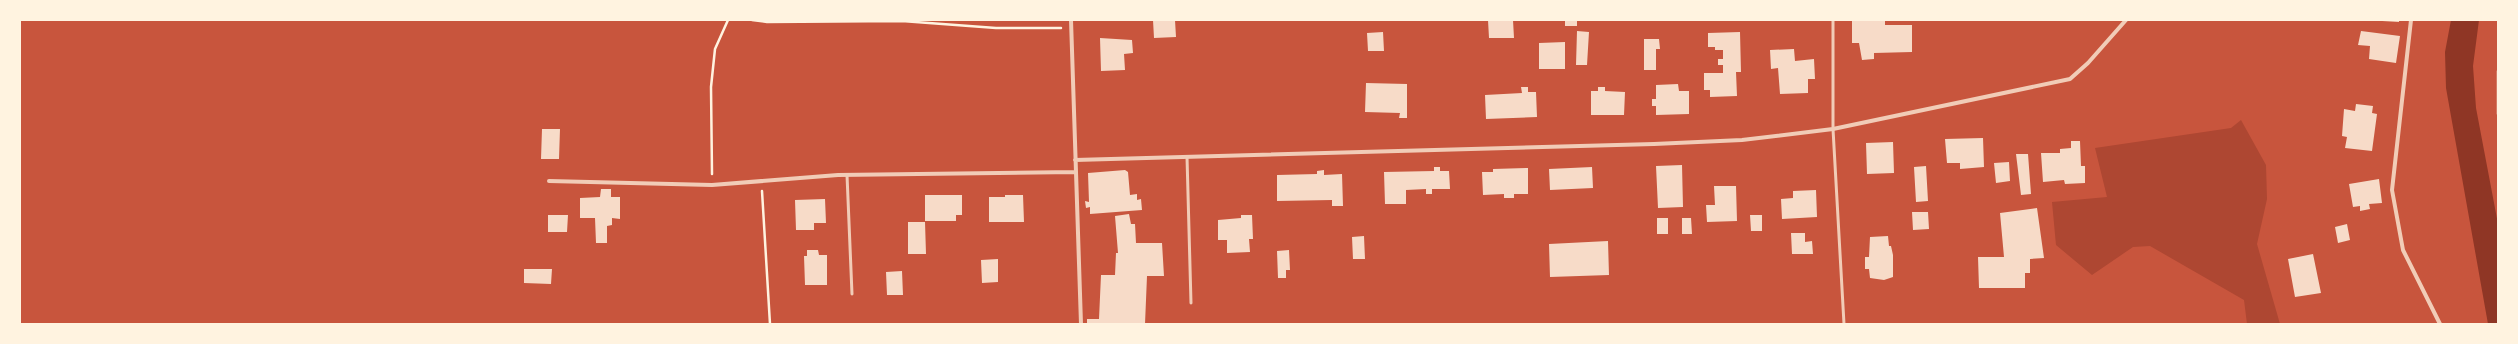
<svg xmlns="http://www.w3.org/2000/svg" width="2518" height="344" viewBox="0 0 2518 344" font-family="'IBM Plex Sans',sans-serif">
	<rect width="100%" height="100%" fill="#c8553d"/>
	<!-- green -->
	<path fill="#ae4732" d="M2241 120 2266 165 2267 199 2257 244 2280 324H2247L2244 300 2150 246 2133 247 2092 275 2056 245 2052 202 2107 197 2095 148 2231 128Z"/>
	<!-- water -->
	<path fill="#8f3625" d="M2451 20H2479L2473 66 2476 108 2498 224V324H2488L2446 88 2445 52Z"/>
	<!-- building -->
	<path fill="#f7dbc8" d="M1153 20H1175L1176 37 1154 38Z
		M1488 20H1513L1514 38H1489Z
		M1565 20H1577V26H1565Z
		M1852 20H1885V25H1912V52L1874 53V59L1862 60 1859 43H1852Z
		M2382 20H2399V22L2382 21Z
		M1577 31 1589 32 1587 65H1576Z
		M2361 31 2400 36 2396 63 2369 59 2370 46 2358 45Z
		M1383 32 1384 51H1368L1367 33Z
		M1740 32 1741 72H1736L1737 96 1710 97V90H1704V73H1723V65H1718V59H1723V50H1715V47H1708V33Z
		M1100 38 1132 40 1133 53 1124 54 1125 70 1101 71Z
		M1644 39H1659L1660 49H1656V70H1644Z
		M1565 42V69H1539V43Z
		M1794 49 1795 61 1814 59 1815 79H1808V93L1780 94 1778 68 1771 69 1770 50Z
		M1366 83 1407 84V118H1399L1400 113 1365 112Z
		M1678 84 1679 91H1689V114L1656 115V106H1652V99H1656V85Z
		M1521 87H1528V92H1536L1537 117 1486 119 1485 95 1522 93Z
		M1598 87H1605V91L1625 92 1624 115H1591V91H1598Z
		M2356 104 2373 106 2372 113 2377 114 2372 151 2345 148 2347 137 2342 136 2344 109 2355 111Z
		M542 129H560L559 159H541Z
		M1983 138 1984 167 1960 169V163H1947L1945 139Z
		M2071 141H2080L2081 166H2085V183L2065 184 2064 180 2043 182 2041 153H2060V149L2071 148Z
		M1893 142 1894 173 1867 174 1866 143Z
		M2016 154H2028L2031 194 2021 195Z
		M2009 162 2010 181 1996 183 1994 163Z
		M1682 165 1683 207 1658 208 1656 166Z
		M1926 166 1928 201 1916 202 1914 167Z
		M1434 167H1440V171H1449L1450 189H1432V194H1426V189L1406 190V204H1385L1384 172 1434 171Z
		M1592 167 1593 188 1550 190 1549 169Z
		M1528 168V194H1514V198H1504V194L1483 195 1482 172H1493V169Z
		M1125 170 1128 172 1130 195 1137 194V200L1141 199 1142 210 1090 214V207L1086 208 1085 201 1089 202 1088 173Z
		M1324 170V175L1342 174 1343 206H1332V200L1277 201V175L1317 174V171Z
		M2379 179 2382 203 2369 204 2370 209 2360 211V206L2353 207 2349 184Z
		M1714 186H1736L1737 221 1707 222 1706 205H1715Z
		M601 189H611V197H620V219L612 218V225L607 226V243H596L595 218H580V198L600 197Z
		M1816 190 1817 217 1782 219 1781 199 1793 198V191Z
		M925 195H962V215H956V221H925Z
		M1005 195H1023L1024 222H989V197H1005Z
		M825 199 826 223H814V230H796L795 200Z
		M2037 208 2044 258 2030 259V273H2025V288H1979L1978 257H2004L2000 213Z
		M1912 212H1928L1929 229 1913 230Z
		M1129 214 1131 224H1135L1136 243H1162L1164 276H1147L1145 324H1087V319H1099L1101 275H1115L1116 253H1118L1115 216Z
		M548 215H568L567 232H548Z
		M1241 215H1252L1253 239H1249L1250 252 1227 253V240H1218V220L1241 218Z
		M1750 215H1762V231H1751Z
		M1657 218H1668V234H1657Z
		M1682 218H1691L1692 234H1682Z
		M908 222H925L926 254H908Z
		M2347 224 2350 240 2338 243 2335 227Z
		M1791 233H1805V242L1812 241 1813 254H1792Z
		M1364 236 1365 259H1353L1352 237Z
		M1888 236 1889 246H1891L1893 255V277L1884 280 1870 278 1869 269H1865V257H1869L1870 237Z
		M1608 241 1609 275 1550 277 1549 244Z
		M807 250H818L819 255H827V285H805L804 256H807Z
		M1289 250 1290 270H1286V278H1278L1277 251Z
		M2313 254 2321 293 2295 297 2288 259Z
		M998 259V282L982 283 981 260Z
		M524 269H552L551 284 524 283Z
		M902 271 903 295H887L886 272Z"/>
	<g fill="none" stroke-linecap="round" stroke-linejoin="round">
		<!-- path -->
		<path stroke="#fff3e0" stroke-width="2.5" d="M752 20 767 22 902 21 996 28H1061
			M2498 71V114
			M712 174 711 87 715 49 728 20
			M762 191 770 324"/>
		<!-- service -->
		<path stroke="#f1ccb7" stroke-width="3" d="M1833 20V129L1844 324
			M1187 157 1191 303
			M847 175 852 294"/>
		<!-- minor -->
		<path stroke="#f1ccb7" stroke-width="4" d="M1071 20 1081 324
			M2411 20 2392 190 2403 250 2440 324
			M1075 160 1654 144 1742 140 1833 129 2070 79 2088 63 2126 20
			M549 181 712 185 838 175 1075 172"/>
	</g>
	<!-- border -->
	<rect width="2518" height="344" fill="none" stroke="#fff3e0" stroke-width="42"/>
</svg>
